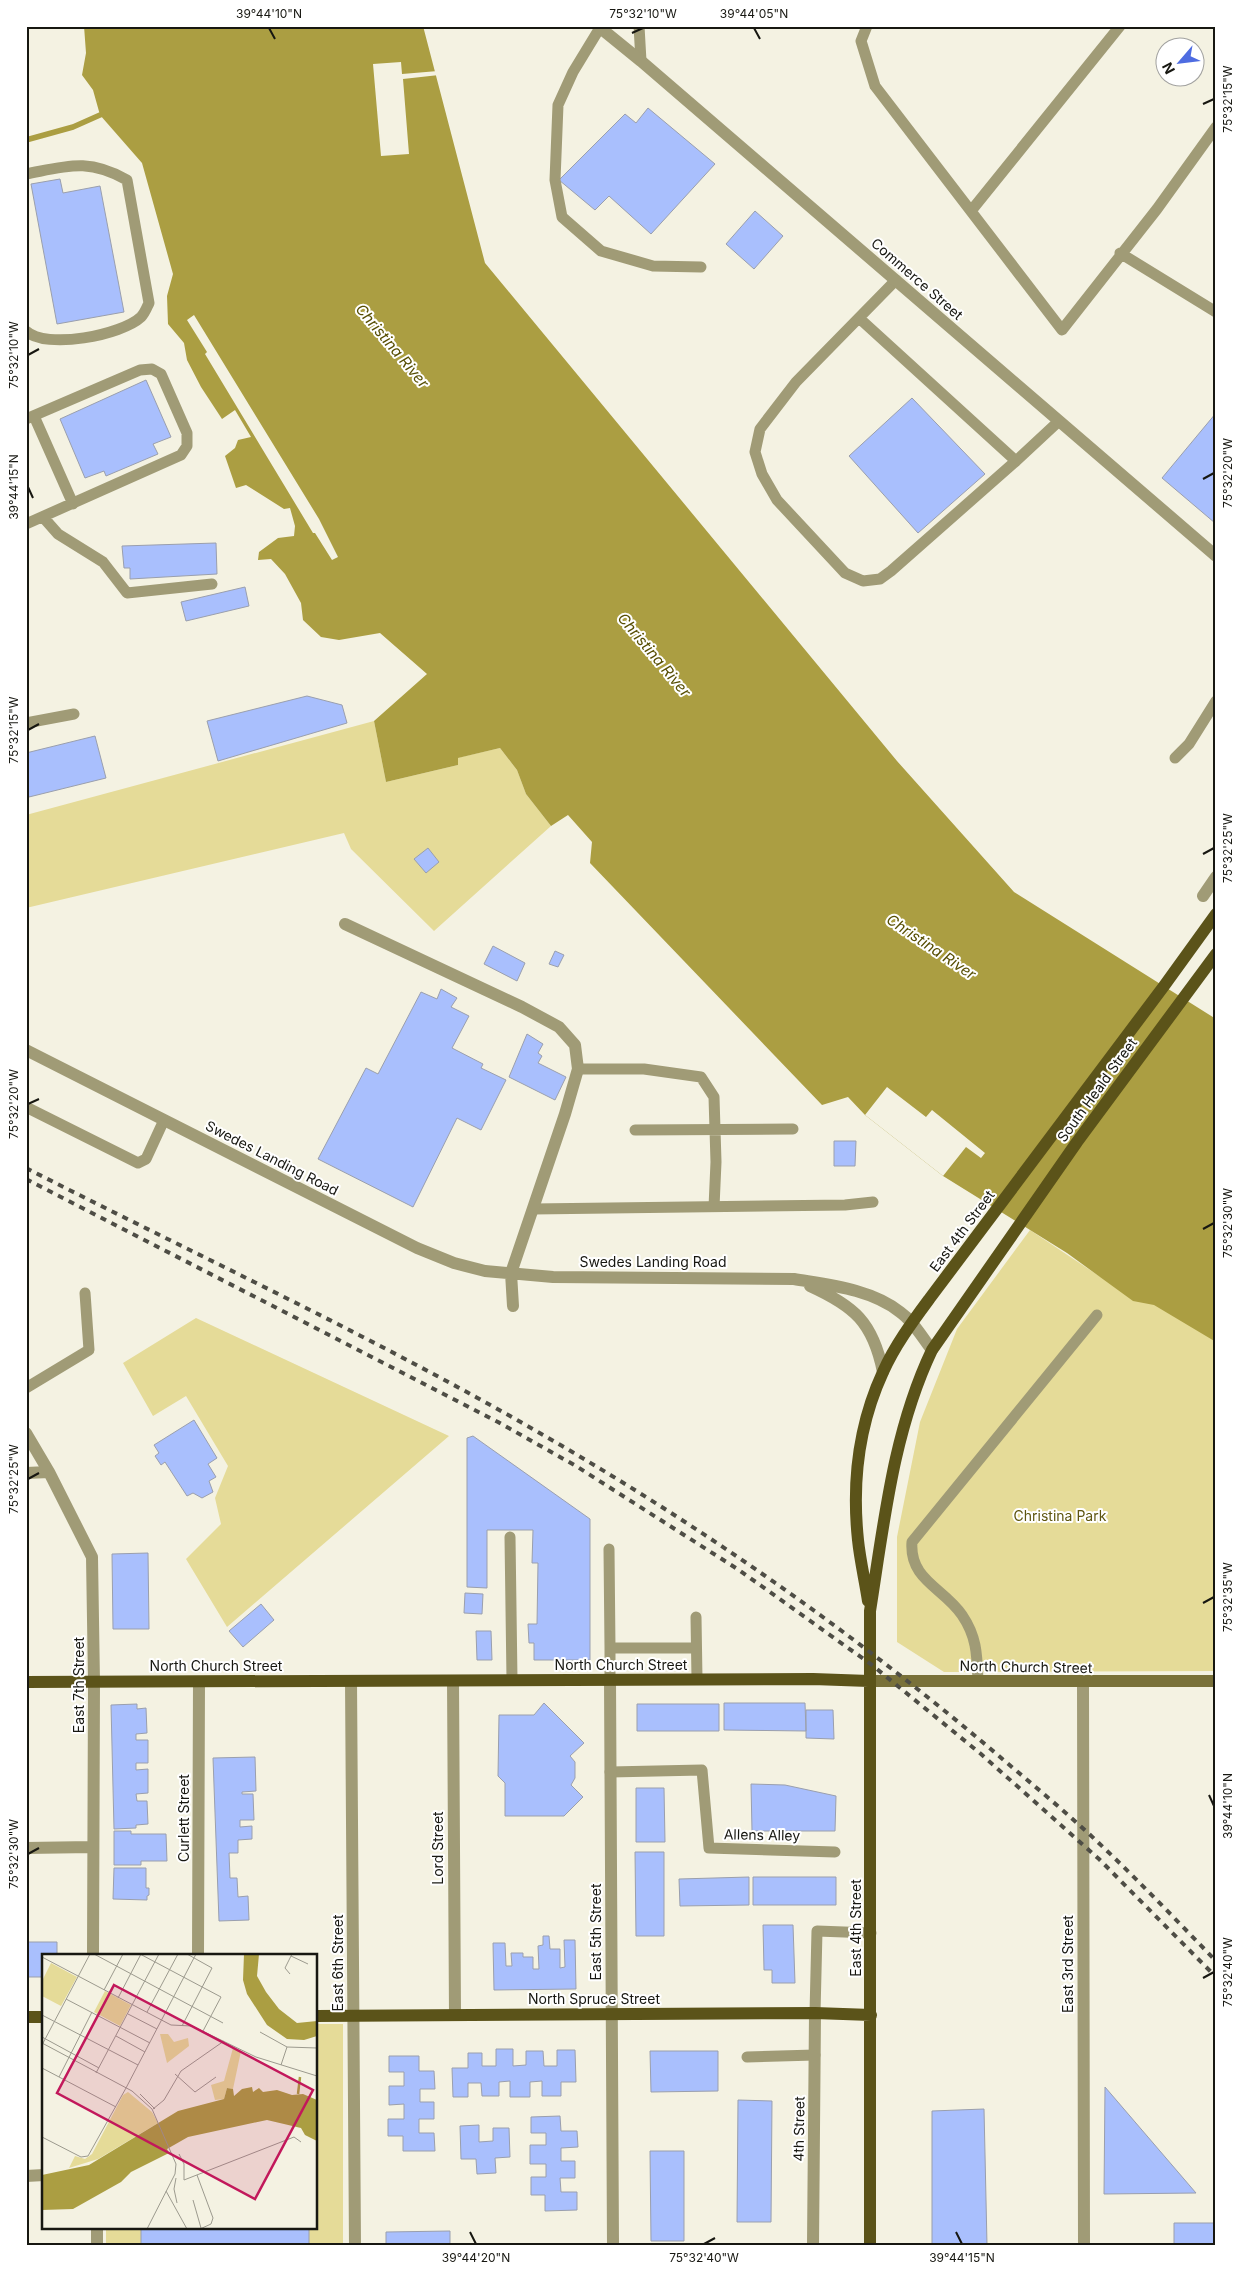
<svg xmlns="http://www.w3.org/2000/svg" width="1242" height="2271" viewBox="0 0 1242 2271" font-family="Inter,sans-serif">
	<rect width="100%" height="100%" fill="#f4f2e2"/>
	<!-- green -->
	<path fill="#e5db98" d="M374 721 386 782 458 765 457 758 500 748 517 770 526 794 551 826 434 931 351 849 344 833 26 908V815Z
		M1030 1230 1099 1276 1216 1328V1671L944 1672 897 1642V1537L920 1422 957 1329Z
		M196 1318 449 1436 227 1627 186 1559 221 1524 215 1498 228 1466 186 1396 153 1416 123 1363Z
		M316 2024H343V2245H106V2227H316Z"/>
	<!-- water -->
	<path fill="#ab9e42" d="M84 26H423L485 263 897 761 1014 892 1216 1019V1342L1154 1305 1133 1301 1067 1253 943 1176 865 1115 848 1097 822 1105 590 863 592 842 568 815 551 826 526 794 517 770 500 748 458 758V765L386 782 374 721 427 674 380 633 339 640 321 637 303 620 301 603 285 574 271 559 258 560 259 552 278 538 294 536 295 526 290 508 284 509 246 485 236 488 225 456 235 448 238 440 251 437 235 410 222 419 201 387 187 360 184 343 168 324 167 296 173 274 142 163 100 115 93 90 82 75 86 53Z"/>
	<!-- pier -->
	<path fill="#f4f2e2" d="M401 62 402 74 438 71 439 75 403 79 409 154 381 156 373 64Z
		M194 315 319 519 338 557 332 560 315 533H313L205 354 207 352 187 320Z
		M887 1087 926 1117 932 1110 985 1153 981 1158 966 1147 943 1176 865 1115Z"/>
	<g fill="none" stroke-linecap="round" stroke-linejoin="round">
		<!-- stream -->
		<path stroke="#ab9e42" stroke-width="5.5" d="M26 140 73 127 100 115"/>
	</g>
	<!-- building -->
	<path fill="#a9bffd" stroke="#9a9fad" d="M648 108 715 164 651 234 609 196 595 210 559 180 625 114 636 123Z
		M60 179 63 193 100 186 124 312 57 324 31 184Z
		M755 211 783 236 754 269 726 244Z
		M146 380 171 437 153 444 158 454 106 476 104 471 85 478 60 419Z
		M912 398 985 474 918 533 849 456Z
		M1216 413V522L1215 523 1162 478Z
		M216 543 217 574 130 579V568H124L122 546Z
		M245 587 249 606 186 621 181 602Z
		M307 696 342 705 347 723 218 761 207 721Z
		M95 736 106 778 29 797 26 787V753Z
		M428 848 439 862 426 873 414 859Z
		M493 946 525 963 517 981 484 964Z
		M555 951 564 955 558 967 549 964Z
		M441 989 457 998 451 1007 469 1016 452 1048 483 1064 481 1068 506 1080 481 1130 457 1118 413 1207 318 1159 366 1068 378 1074 421 992 437 999Z
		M527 1034 543 1044 538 1053 542 1056 538 1063 566 1077 555 1100 509 1077Z
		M834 1141H856L855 1166H834Z
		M194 1420 217 1458 208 1464 216 1477 209 1481 213 1492 202 1498 193 1493 187 1496 165 1462 161 1465 155 1456 159 1453 154 1445Z
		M473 1436 590 1519V1660H534V1643H529L528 1624H537L538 1563H532L533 1530H487V1588L467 1587V1438Z
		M148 1553 149 1629H113L112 1554Z
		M465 1593 483 1594 482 1614 464 1613Z
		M261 1604 274 1620 243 1647 229 1631Z
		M476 1631H491L492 1660H477Z
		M544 1703 584 1743 570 1756 575 1762V1778L571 1785 583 1797 564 1816H505V1783L498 1776 499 1715H534Z
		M724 1703H805L806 1731 724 1730Z
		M137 1704V1709L146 1708 147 1733 136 1734V1740H148V1763H136V1770L148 1769V1793L136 1794 137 1801H147L148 1824 136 1825V1828L114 1829 111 1705Z
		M637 1704H719V1731H637Z
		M806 1710H833L834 1739 806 1738Z
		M255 1757 256 1791 242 1792V1794H253L254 1820H240V1827L252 1826V1839L238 1840V1853H229L230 1878H237L238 1897 248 1896 249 1920 219 1921 213 1758Z
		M751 1784 785 1785 836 1796 835 1831H752Z
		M636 1788H664L665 1842H636Z
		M114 1831H131V1834H166L167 1861H141V1865H114Z
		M635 1852H664V1936H636Z
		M114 1868H146V1888H149V1895L147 1896V1900L113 1899Z
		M749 1877V1905L680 1906 679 1879Z
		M753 1877H836V1905H753Z
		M763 1925H793L795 1983H772V1970H764Z
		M543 1936H549L550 1949H560V1968L565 1967 564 1940H575L576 1989 494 1990 493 1943H505L506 1966H512L511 1953H523V1957H533V1969H539L538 1946 543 1945Z
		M26 1942H57V1955H44V1977H26Z
		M496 2049H513V2066L526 2065V2051H543L544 2066H557V2050H575L576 2082H561V2096H542V2081L530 2082V2097H510V2081L499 2082V2096H482L481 2083H468V2097H453L452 2068H468V2053H482V2066H496Z
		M650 2051H718V2091L651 2092Z
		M389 2056H419V2071H434L435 2089H420V2102H434V2119H419V2133H434L435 2151H403V2136H388V2119H404V2104L389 2105V2086H404V2072H389Z
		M1105 2087 1196 2193 1104 2194Z
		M738 2100 772 2101 771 2222H737Z
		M984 2109 987 2245H932V2111Z
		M560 2116 561 2131H577L578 2147 561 2148V2161H575V2178H560L561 2192H577V2210L545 2211V2195H531V2177H546V2164H530V2145H546V2133H531V2117Z
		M479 2125V2142L493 2141V2128H509L510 2157 495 2158 496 2173 477 2174 476 2159H461L460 2126Z
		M650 2151H684V2241H651Z
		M1174 2223H1216V2245H1174Z
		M141 2227H309V2245H141Z
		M450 2231V2245H386V2232Z"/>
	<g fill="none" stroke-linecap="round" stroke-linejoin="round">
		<!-- lane -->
		<path stroke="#a09b76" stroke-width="11" d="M601 26 573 72 558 105 555 180 562 217 601 251 653 266 701 267
			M639 26 641 61
			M867 26 861 41 875 86 1062 330 1157 209 1216 127
			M26 174C68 166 88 158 127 180L149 303C147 307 145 313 141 317 122 335 46 350 26 331
			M971 211 1120 26
			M1120 253 1216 312
			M896 280 796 382 760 429 755 452 762 474 777 500 845 573 863 581 880 579 891 571 1016 461
			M859 318 1016 461 1059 421
			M34 416 73 504
			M26 419 140 370 152 369 161 374 187 433V446L181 455 26 524
			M43 517 58 534 103 562 127 593 212 584
			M26 723 74 714
			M1175 758 1189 744 1216 701
			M578 1069H644L701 1077 714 1097 716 1162 714 1207
			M30 1109 138 1163 146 1159 164 1120
			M635 1130 793 1129
			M533 1209 845 1205 873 1202
			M26 1388 89 1350 85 1293
			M510 1537 512 1680
			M609 1549 610 1648
			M696 1617 697 1679
			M610 1680V1648H696
			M978 1681C977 1655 977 1637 962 1615 944 1588 909 1580 912 1542L1097 1315
			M610 1772 702 1770 709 1848 835 1852
			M815 2013 817 1931 871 1933
			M747 2057 815 2055"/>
		<!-- street -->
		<path stroke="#a09b76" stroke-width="12" d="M598 26 641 61 1216 556
			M1203 896 1216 877
			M345 924 522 1007 559 1027 575 1045 578 1069 565 1114 511 1273 513 1306
			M26 1050 417 1248 454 1263 485 1271 553 1277 794 1279C829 1285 871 1289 900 1312 913 1321 922 1337 932 1350
			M810 1286C854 1306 873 1322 883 1372
			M26 1433 49 1472 92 1557 94 1682 93 1955
			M26 1473 49 1472
			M610 1680 613 2245
			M351 1681 355 2245
			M453 1681 455 2014
			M1083 1682 1084 2245
			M26 1848 92 1847
			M198 1955 199 1682
			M26 2176 44 2175
			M97 2245V2227
			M813 2245 815 2013"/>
		<!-- secondary -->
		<path stroke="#797139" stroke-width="12" d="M869 1681H1216"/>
		<!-- primary -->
		<path stroke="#5b5319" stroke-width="12" d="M868 1601C865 1581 860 1560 858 1540 852 1483 859 1424 883 1372 895 1345 913 1321 930 1298L1164 986 1216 914
			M26 1682 813 1679 869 1681
			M316 2016 815 2013 871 2015
			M26 2017H44
			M870 2245V1611C884 1523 893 1432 932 1350L1077 1142 1216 954"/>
		<!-- rail -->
		<path stroke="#4e4d45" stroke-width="4" stroke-dasharray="6 6" stroke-linecap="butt" d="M26 1168C212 1263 404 1351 584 1459 733 1548 874 1649 1006 1762 1039 1790 1073 1818 1104 1848 1142 1884 1179 1923 1216 1961
			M26 1179 498 1422 576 1466 739 1570 872 1665 981 1754 1099 1859 1216 1977"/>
	</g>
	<!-- ticks -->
	<path fill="none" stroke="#171711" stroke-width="2" d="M269 28 275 39M754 28 760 39M632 33 643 28M1203 104 1214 99M28 355 39 349M1203 479 1214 473M28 487 33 498M28 730 39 724M1203 854 1214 848M28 1104 39 1099M1203 1229 1214 1223M28 1479 39 1473M1203 1603 1214 1597M1209 1795 1214 1806M28 1854 39 1848M1203 1978 1214 1972M470 2232 476 2244M956 2232 962 2244M704 2244 715 2238"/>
	<g text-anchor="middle" stroke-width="4" stroke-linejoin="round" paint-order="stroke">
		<!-- street labels -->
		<g font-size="14" fill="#171711" stroke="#fff">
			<text transform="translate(917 279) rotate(41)" y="5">Commerce Street</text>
			<text transform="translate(1097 1090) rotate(-54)" y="5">South Heald Street</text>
			<text transform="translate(272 1158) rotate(27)" y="5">Swedes Landing Road</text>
			<text transform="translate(962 1231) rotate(-53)" y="5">East 4th Street</text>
			<text x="653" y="1267">Swedes Landing Road</text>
			<text x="621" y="1670">North Church Street</text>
			<text x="216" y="1671">North Church Street</text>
			<text transform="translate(1026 1667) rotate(1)" y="5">North Church Street</text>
			<text transform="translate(79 1685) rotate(-90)" y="5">East 7th Street</text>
			<text transform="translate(184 1818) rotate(-90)" y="5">Curlett Street</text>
			<text transform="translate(762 1835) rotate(1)" y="5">Allens Alley</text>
			<text transform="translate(438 1848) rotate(-90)" y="5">Lord Street</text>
			<text transform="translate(856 1928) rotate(-90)" y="5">East 4th Street</text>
			<text transform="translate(596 1932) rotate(-90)" y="5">East 5th Street</text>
			<text transform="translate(338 1963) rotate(-90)" y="5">East 6th Street</text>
			<text transform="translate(1068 1964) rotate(-90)" y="5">East 3rd Street</text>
			<text x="594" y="2004">North Spruce Street</text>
			<text transform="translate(799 2129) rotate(-89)" y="5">4th Street</text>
		</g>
		<!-- park labels -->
		<g font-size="14" fill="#5e550f" stroke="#fff">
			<text x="1060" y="1521">Christina Park</text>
		</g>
		<!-- water labels -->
		<g font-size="15" font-style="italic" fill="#574e03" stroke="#fff">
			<text transform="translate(392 346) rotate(50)" y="5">Christina River</text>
			<text transform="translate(654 655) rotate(50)" y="5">Christina River</text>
			<text transform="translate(931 947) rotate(34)" y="5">Christina River</text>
		</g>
	</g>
	<!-- overview -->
	<g transform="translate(42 1954)">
		<rect width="275" height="275" fill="#f4f2e2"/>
		<path d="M9 9 35 23 19 52 0 42V27ZM63 37 89 51 78 72 52 58ZM118 80H126L132 88 146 84 147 92 125 109ZM191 94 199 97 191 135 185 134 182 145 173 146 169 131 182 127ZM86 138 110 158 116 169 56 205 27 214 33 202 43 205 50 200 81 141Z" fill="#e5db98"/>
		<path d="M202 0H217L215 22 224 38 237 55 255 69 275 67V82L262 86 245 85 225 71 205 40 201 26ZM210 133 211 138 217 134 221 138 235 136 250 141 261 140 275 146V187L263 181 259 174 225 166 146 183 125 195 127 199 89 218 79 228 31 255 0 256V221L47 211 136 157 182 145 185 134 191 135 192 142 200 135Z" fill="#ab9e42"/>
		<path fill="none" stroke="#ab9e42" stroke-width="2.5" d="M256 140 258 123"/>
		<path fill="none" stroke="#9c9a8e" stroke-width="1" d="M52 0 181 69M98 0 179 43 161 77M249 2 266 10M0 3 129 71 150 72 214 103 275 122M248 20 243 14 250 0M62 36 81 0M76 44 99 0M24 45 108 89M105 58 136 0M86 60 115 75M0 61 96 111M140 72 170 14 145 0M218 78 245 93 275 94M74 82 103 98M0 83 57 114M0 89 90 137 110 155 134 210 133 220 105 275M0 91 48 0M239 111 245 93M0 114 74 153M54 119 117 0M133 120 153 138 174 123M17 123 50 58M84 134 154 0M98 140 113 155M111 155 122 146 139 117 182 87M0 183 39 203 46 202 84 134M137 200 142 210V226L252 183 259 188M155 221 171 264 169 270 158 275M134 224 132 235 135 249M124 237 145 275M151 246 159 274"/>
		<path fill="#c2185b" fill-opacity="0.15" stroke="#c2185b" stroke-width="2.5" d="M72 31 271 136 213 245 15 139Z"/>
		<rect width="275" height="275" fill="none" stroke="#171711" stroke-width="2.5"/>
	</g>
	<!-- border -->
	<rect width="1242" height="2271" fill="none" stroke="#ffffff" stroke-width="55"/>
	<!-- north arrow -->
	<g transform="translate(1180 62) rotate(242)"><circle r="24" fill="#ffffff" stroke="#a2a2a0"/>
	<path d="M0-4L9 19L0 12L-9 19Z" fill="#4e6ce1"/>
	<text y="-8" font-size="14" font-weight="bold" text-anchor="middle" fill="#171711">N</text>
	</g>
	<rect x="28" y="28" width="1186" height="2216" fill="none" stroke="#171711" stroke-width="2"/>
	<g font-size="12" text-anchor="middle" fill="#171711">
		<text x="269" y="18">39°44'10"N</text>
		<text x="643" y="18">75°32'10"W</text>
		<text x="754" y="18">39°44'05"N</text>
		<text transform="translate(1228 99) rotate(-90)" y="4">75°32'15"W</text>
		<text transform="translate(14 355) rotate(-90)" y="4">75°32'10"W</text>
		<text transform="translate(1228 473) rotate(-90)" y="4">75°32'20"W</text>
		<text transform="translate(14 487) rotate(-90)" y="4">39°44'15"N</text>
		<text transform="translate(14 730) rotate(-90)" y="4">75°32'15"W</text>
		<text transform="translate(1228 848) rotate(-90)" y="4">75°32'25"W</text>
		<text transform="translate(14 1104) rotate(-90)" y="4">75°32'20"W</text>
		<text transform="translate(1228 1223) rotate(-90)" y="4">75°32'30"W</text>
		<text transform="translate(14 1479) rotate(-90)" y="4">75°32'25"W</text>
		<text transform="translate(1228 1597) rotate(-90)" y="4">75°32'35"W</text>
		<text transform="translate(1228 1806) rotate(-90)" y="4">39°44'10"N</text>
		<text transform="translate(14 1854) rotate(-90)" y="4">75°32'30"W</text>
		<text transform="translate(1228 1972) rotate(-90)" y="4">75°32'40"W</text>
		<text x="476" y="2262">39°44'20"N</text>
		<text x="704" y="2262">75°32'40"W</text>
		<text x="962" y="2262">39°44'15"N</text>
	</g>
</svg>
